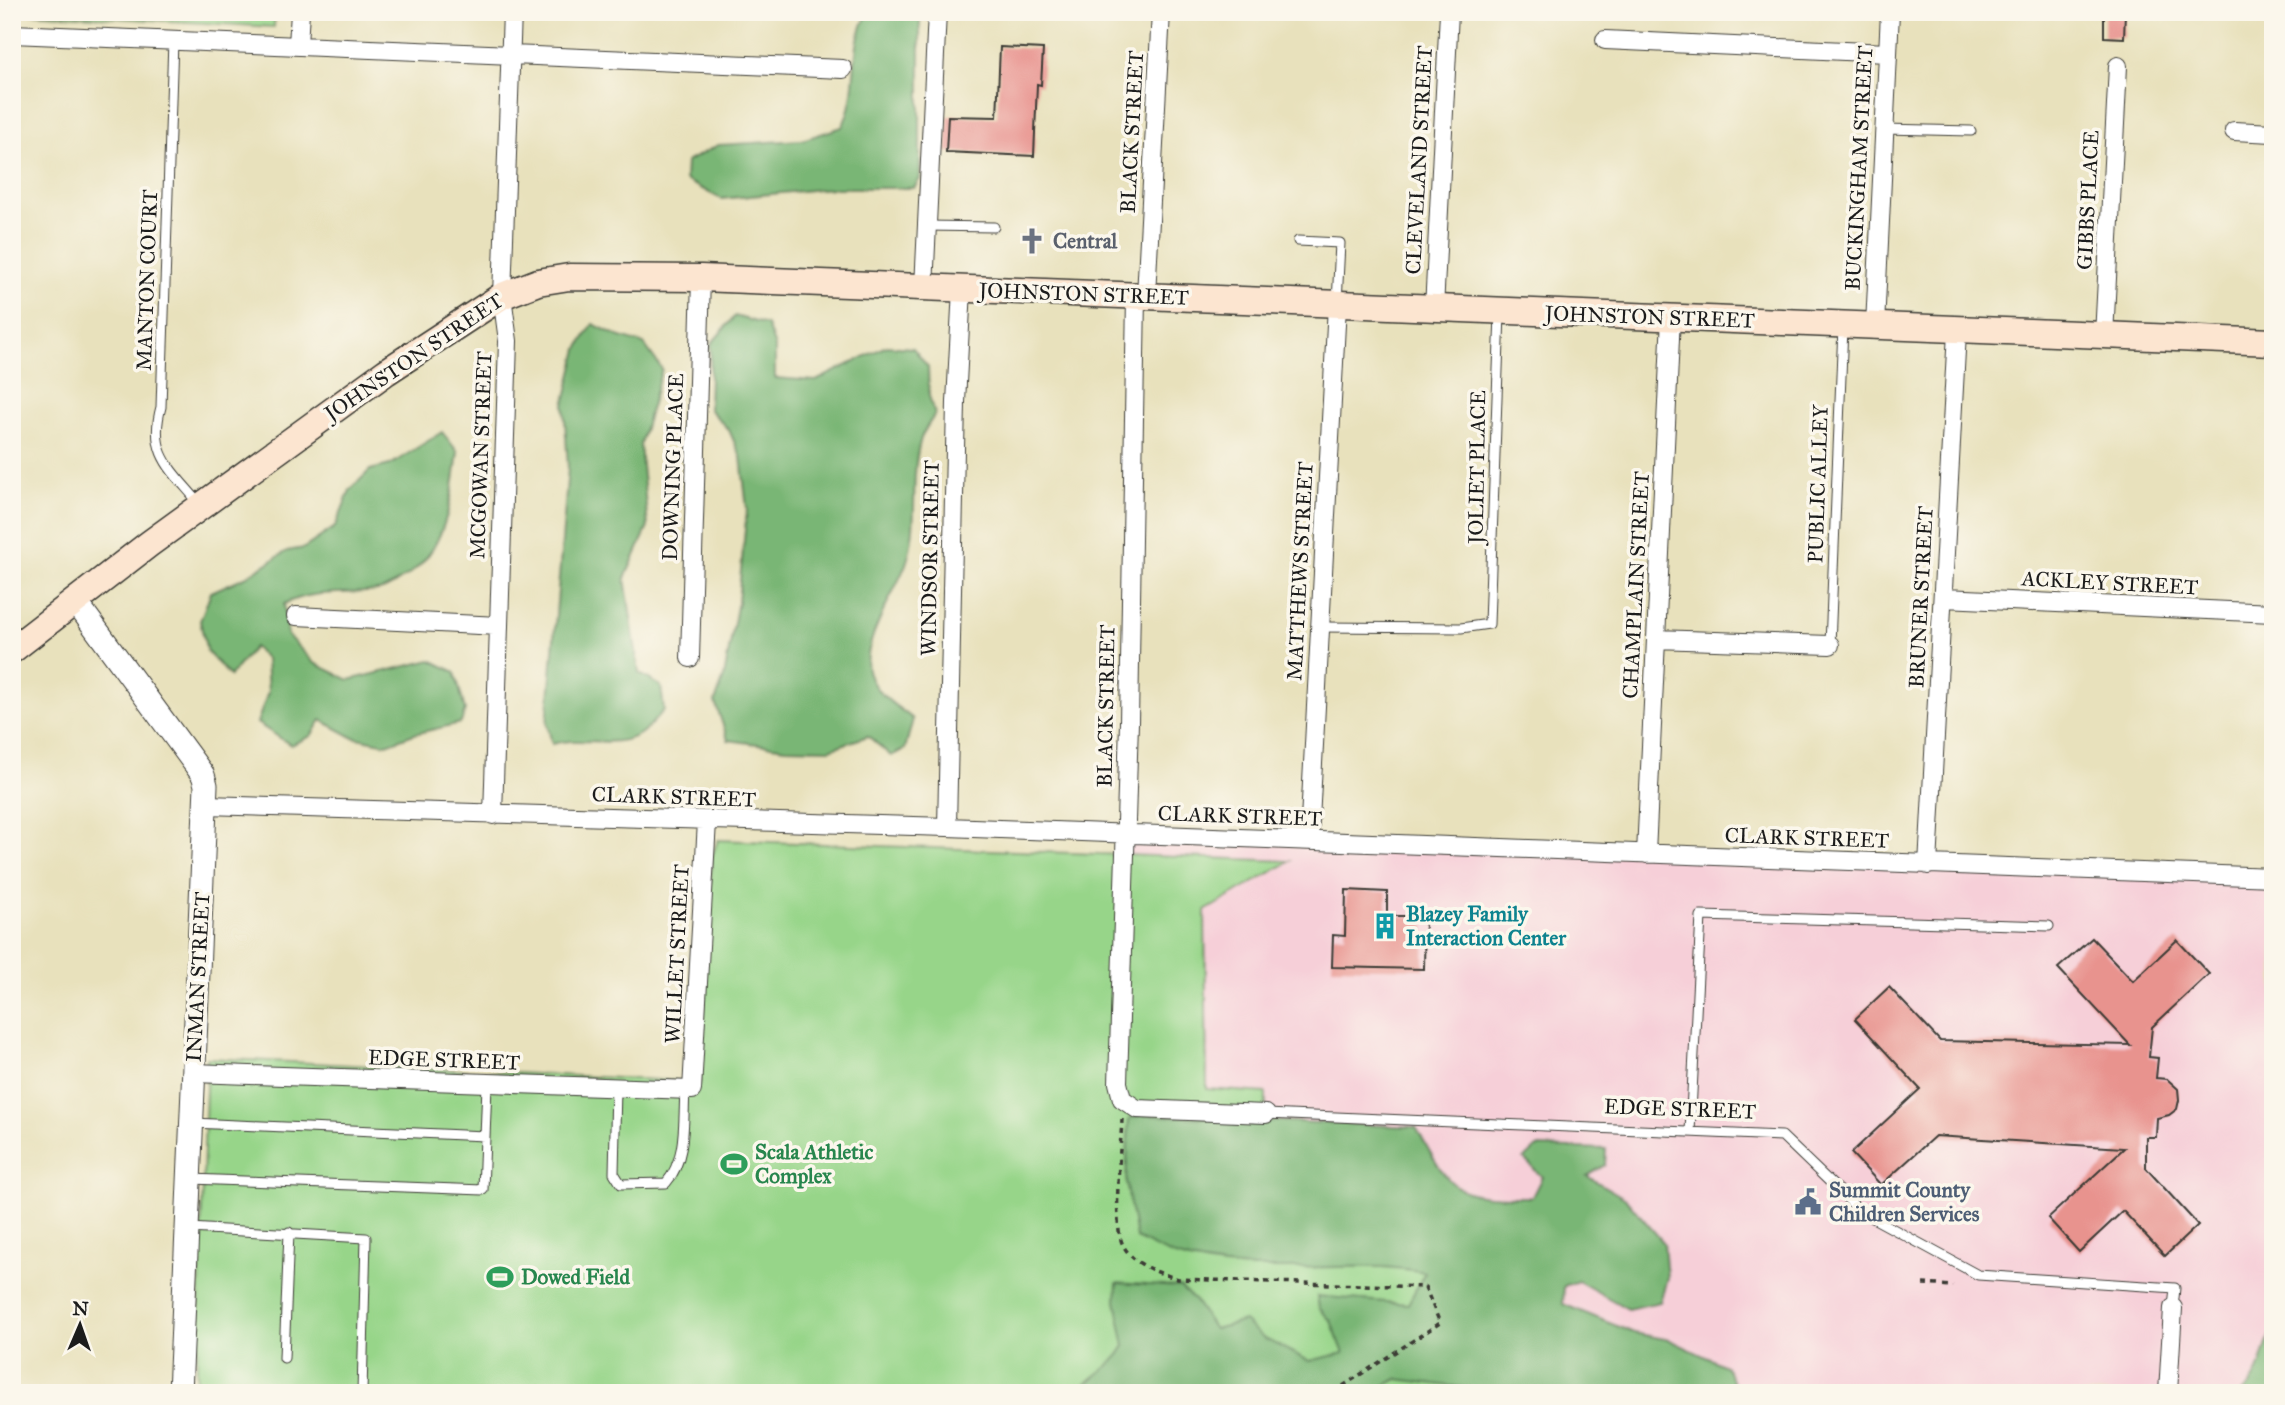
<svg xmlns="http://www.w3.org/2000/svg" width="2285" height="1405" viewBox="0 0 2285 1405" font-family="'IM FELL Great Primer',serif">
	<rect width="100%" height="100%" fill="#fbf7ec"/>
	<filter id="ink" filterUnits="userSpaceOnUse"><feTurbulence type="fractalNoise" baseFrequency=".0143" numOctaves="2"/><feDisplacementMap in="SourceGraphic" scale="14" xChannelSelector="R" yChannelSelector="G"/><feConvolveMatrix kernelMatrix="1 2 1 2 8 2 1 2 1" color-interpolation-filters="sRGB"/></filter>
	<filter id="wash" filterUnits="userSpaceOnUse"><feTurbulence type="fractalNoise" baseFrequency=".00686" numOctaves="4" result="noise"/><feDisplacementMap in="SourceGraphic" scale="28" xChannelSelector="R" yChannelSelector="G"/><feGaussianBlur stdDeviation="1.57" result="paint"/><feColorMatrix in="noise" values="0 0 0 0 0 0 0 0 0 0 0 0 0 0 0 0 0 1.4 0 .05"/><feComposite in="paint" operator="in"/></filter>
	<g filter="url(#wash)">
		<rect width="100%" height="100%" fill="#e8e1bc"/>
		<!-- built -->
		<path fill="#f6cfd8" d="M1126 835 2273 877V1393H1645L1137 1109Z"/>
		<!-- green -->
		<path fill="#97d589" stroke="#5a7852" stroke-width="2" d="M12 12H275L274 27Z
			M718 840 1290 861 1205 911 1207 1089 1266 1093 1264 1234 1464 1241 1645 1393H196L207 1058 700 1082 712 856Z"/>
		<!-- forest -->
		<path fill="#79b675" stroke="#4a6948" stroke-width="2" d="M869 12H920V179L914 188H832L721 199 685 180 686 162 718 145 802 140 842 127C861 91 847 46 869 12Z
			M735 316 767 325 775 347V378L816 381 886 346 913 348 928 367 929 396 935 414C930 423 922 432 920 442 909 482 920 524 906 564 896 591 859 646 869 674 875 694 897 706 913 719L905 749 891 756 868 736 830 749 786 748 728 740 715 702 724 677 738 601 747 509 741 457 729 430 709 409 711 344Z
			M593 324 618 336 644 344 662 369 640 445 648 527 625 578 639 673 661 686 664 710C657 718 649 728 640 734 614 750 581 735 552 744L547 724 568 468 564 405 578 349Z
			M442 432 458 452C452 498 446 554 402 579 395 583 387 590 378 591 345 595 314 589 284 604L288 636 314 663 349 680 431 660 455 672 465 710 461 723 414 734 387 744 352 737 321 720 311 736 291 745 257 723 268 692 266 659 254 647 230 676 207 652 200 621 211 592 247 576 287 551 304 548 335 527 350 490 370 470 390 465Z
			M1142 1115 1416 1127C1454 1195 1452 1197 1532 1197L1542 1177 1524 1159 1537 1147 1606 1149 1605 1165 1587 1176 1626 1199 1664 1243 1667 1278 1660 1302 1628 1309 1578 1281 1564 1286 1563 1304 1634 1333 1670 1340 1725 1366 1739 1393H1503L1397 1379 1371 1393H1077C1094 1372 1111 1370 1125 1346L1116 1301 1117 1283 1180 1287 1195 1301 1214 1329 1244 1321 1263 1338 1309 1361 1344 1353 1331 1321 1319 1308 1317 1296 1408 1304 1425 1272C1345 1257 1253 1281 1175 1256 1162 1252 1149 1244 1136 1238L1126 1182 1129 1119Z
			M2273 1329V1393H2241C2263 1379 2262 1349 2273 1329Z"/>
		<g id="blocks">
			<!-- building -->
			<path fill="#e8938e" d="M2104 12H2125L2124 38 2104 37Z
				M1000 47 1043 49 1041 85 1037 84 1034 156 946 152 948 116 997 117Z
				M1346 890 1387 892V916H1425L1424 969 1332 967 1333 935 1345 936Z
				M2092 938 2133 981 2177 940 2209 974 2152 1027 2149 1057 2158 1058 2156 1078 2167 1079 2178 1089 2179 1100 2177 1109 2169 1115 2157 1118 2156 1137H2146V1168L2198 1225 2165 1256 2123 1211 2079 1252 2048 1218 2124 1148 1935 1136 1881 1185 1851 1153 1920 1089 1855 1019 1889 987 1940 1041 2130 1045 2058 968Z"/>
		</g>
	</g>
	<g filter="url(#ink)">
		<use href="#blocks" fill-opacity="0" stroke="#3b3a34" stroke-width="2"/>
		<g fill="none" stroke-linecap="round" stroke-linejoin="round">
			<!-- service casing -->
			<g stroke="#3b3a34" stroke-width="11">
				<path id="service" d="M173 40 161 407C148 454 171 469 199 503
					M1884 129 1971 131
					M927 226 994 227
					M1298 241 1340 243 1337 303
					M1320 627 1461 628 1489 624 1500 313
					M1830 645 1843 327
					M616 1088 614 1173 621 1184 666 1183C687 1159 683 1121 685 1090
					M1266 1114 1782 1136 1860 1211 1978 1275 2175 1288 2173 1308
					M193 1123 485 1136
					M1690 1132 1701 916 2049 926
					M191 1179 483 1190 487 1085
					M189 1228 366 1238 362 1393
					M284 1358 289 1232"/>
			</g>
			<!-- minor casing -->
			<g stroke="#3b3a34" stroke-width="20">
				<path id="minor" d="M12 34 843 69
					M1605 40 1887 53
					M298 45 300 12
					M2234 131 2273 133
					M924 288 937 12
					M1136 296 1129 723 1118 1083 1122 1099 1137 1109 1266 1114
					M1146 296 1161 12
					M1434 309 1449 12
					M1875 326 1890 12
					M2104 336 2118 66
					M1945 598 2273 613
					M296 616 499 626
					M1656 639 1830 645
					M690 658 701 278
					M206 805 947 827 2273 877
					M493 815 508 341 502 296 512 12
					M947 827 956 402 962 289
					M1309 840 1337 305
					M1646 854 1671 317
					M1928 865 1957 332
					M193 1073 692 1090 707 821
					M2168 1393 2173 1308"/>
			</g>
			<!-- tertiary casing -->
			<g stroke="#3b3a34" stroke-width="25">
				<path id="tertiary" d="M76 602 203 775 206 785 180 1393"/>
			</g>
			<!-- secondary casing -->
			<g stroke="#3b3a34" stroke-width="29">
				<path id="secondary" d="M12 650 149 544 386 372 502 296 538 282 569 277 701 278 2273 342"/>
			</g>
			<!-- path -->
			<path stroke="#3b3a34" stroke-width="3.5" stroke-dasharray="5 5" stroke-linecap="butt" d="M1122 1119C1121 1145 1112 1225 1123 1245 1134 1266 1158 1272 1178 1279L1425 1287 1440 1323 1332 1393
				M1923 1284 1953 1286"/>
			<!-- service -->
			<use href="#service" stroke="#fff" stroke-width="9"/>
			<!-- minor -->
			<use href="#minor" stroke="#fff" stroke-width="18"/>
			<!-- tertiary -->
			<use href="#tertiary" stroke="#fff" stroke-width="23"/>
			<!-- secondary -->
			<use href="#secondary" stroke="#fce5d0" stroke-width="26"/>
		</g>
	</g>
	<!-- icons -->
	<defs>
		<g id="church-bare" transform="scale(2.1)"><path d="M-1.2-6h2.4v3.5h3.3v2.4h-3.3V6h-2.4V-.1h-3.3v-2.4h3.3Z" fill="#6b7280" stroke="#fbf7ec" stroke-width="2.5" paint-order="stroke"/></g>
		<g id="building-bare" transform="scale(2.1)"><path d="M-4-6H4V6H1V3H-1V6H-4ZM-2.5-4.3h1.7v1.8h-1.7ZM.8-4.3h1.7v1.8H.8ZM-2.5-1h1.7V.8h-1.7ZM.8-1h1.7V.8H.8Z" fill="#0f9aa8" stroke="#fbf7ec" stroke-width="2.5" paint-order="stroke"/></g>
		<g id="stadium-bare" transform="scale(2.1)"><path d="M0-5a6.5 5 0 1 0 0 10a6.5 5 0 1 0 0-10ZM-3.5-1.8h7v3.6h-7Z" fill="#2e9e5b" stroke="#fbf7ec" stroke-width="2.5" paint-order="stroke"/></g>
		<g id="civic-bare" transform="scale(2.1)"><path d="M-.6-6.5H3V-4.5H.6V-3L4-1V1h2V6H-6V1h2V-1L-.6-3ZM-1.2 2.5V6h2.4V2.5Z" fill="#5c6f8a" stroke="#fbf7ec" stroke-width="2.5" paint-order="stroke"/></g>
	</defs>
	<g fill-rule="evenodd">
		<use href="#church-bare" x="1032" y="241"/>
		<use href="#building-bare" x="1385" y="926"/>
		<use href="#stadium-bare" x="734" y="1164"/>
		<use href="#civic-bare" x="1808" y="1202"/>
		<use href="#stadium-bare" x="500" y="1277"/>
	</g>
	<g text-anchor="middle" stroke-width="7" stroke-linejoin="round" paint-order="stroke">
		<!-- street labels -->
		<g font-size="21" fill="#1c1c1c" stroke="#fbf7ec">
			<text transform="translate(1132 132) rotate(-87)" y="7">BLACK STREET</text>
			<text transform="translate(1419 160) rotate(-87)" y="7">CLEVELAND STREET</text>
			<text transform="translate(1859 168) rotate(-87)" y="7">BUCKINGHAM STREET</text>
			<text transform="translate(2088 200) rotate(-87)" y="7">GIBBS PLACE</text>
			<text transform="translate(147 280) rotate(-88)" y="7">MANTON COURT</text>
			<text transform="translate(1084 294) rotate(2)" y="7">JOHNSTON STREET</text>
			<text transform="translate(1650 317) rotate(2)" y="7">JOHNSTON STREET</text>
			<text transform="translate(414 357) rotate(-34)" y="7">JOHNSTON STREET</text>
			<text transform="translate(481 455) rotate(-88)" y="7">MCGOWAN STREET</text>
			<text transform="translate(673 467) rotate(-88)" y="7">DOWNING PLACE</text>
			<text transform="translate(1477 467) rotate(-89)" y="7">JOLIET PLACE</text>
			<text transform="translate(1818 484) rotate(-88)" y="7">PUBLIC ALLEY</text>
			<text transform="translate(930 558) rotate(-89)" y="7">WINDSOR STREET</text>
			<text transform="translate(1300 571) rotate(-87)" y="7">MATTHEWS STREET</text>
			<text transform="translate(2110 583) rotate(3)" y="7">ACKLEY STREET</text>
			<text transform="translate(1636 585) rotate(-87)" y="7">CHAMPLAIN STREET</text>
			<text transform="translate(1921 597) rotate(-87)" y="7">BRUNER STREET</text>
			<text transform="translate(1106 706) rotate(-89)" y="7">BLACK STREET</text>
			<text transform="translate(674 797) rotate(2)" y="7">CLARK STREET</text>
			<text transform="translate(1240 816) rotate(2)" y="7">CLARK STREET</text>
			<text transform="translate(1807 838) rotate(2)" y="7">CLARK STREET</text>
			<text transform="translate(677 954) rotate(-87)" y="7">WILLET STREET</text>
			<text transform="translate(198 977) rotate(-87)" y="7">INMAN STREET</text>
			<text transform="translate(444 1060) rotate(2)" y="7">EDGE STREET</text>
			<text transform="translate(1680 1109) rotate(2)" y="7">EDGE STREET</text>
		</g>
		<!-- worship labels -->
		<g font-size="21" font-weight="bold" fill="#5b616d" stroke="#fbf7ec" text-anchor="start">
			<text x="1053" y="248">Central</text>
		</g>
		<!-- culture labels -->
		<g font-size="21" font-weight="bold" fill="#0d838f" stroke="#fbf7ec" text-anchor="start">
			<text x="1406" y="921">Blazey Family<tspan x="1406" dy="24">Interaction Center</tspan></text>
		</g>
		<!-- leisure labels -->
		<g font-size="21" font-weight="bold" fill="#27864d" stroke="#fbf7ec" text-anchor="start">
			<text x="755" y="1159">Scala Athletic<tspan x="755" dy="24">Complex</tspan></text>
			<text x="521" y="1284">Dowed Field</text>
		</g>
		<!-- service labels -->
		<g font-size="21" font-weight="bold" fill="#4e5e75" stroke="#fbf7ec" text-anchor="start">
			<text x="1829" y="1197">Summit County<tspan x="1829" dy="24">Children Services</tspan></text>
		</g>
	</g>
	<!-- margin -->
	<rect width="2285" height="1405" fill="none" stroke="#fbf7ec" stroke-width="42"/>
	<!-- north arrow -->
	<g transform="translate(80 1325) rotate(2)" stroke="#fbf7ec" stroke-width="5" paint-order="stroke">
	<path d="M0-5L12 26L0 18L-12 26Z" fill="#1c1c1c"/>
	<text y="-10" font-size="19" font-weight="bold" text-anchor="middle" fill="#1c1c1c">N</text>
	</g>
</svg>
